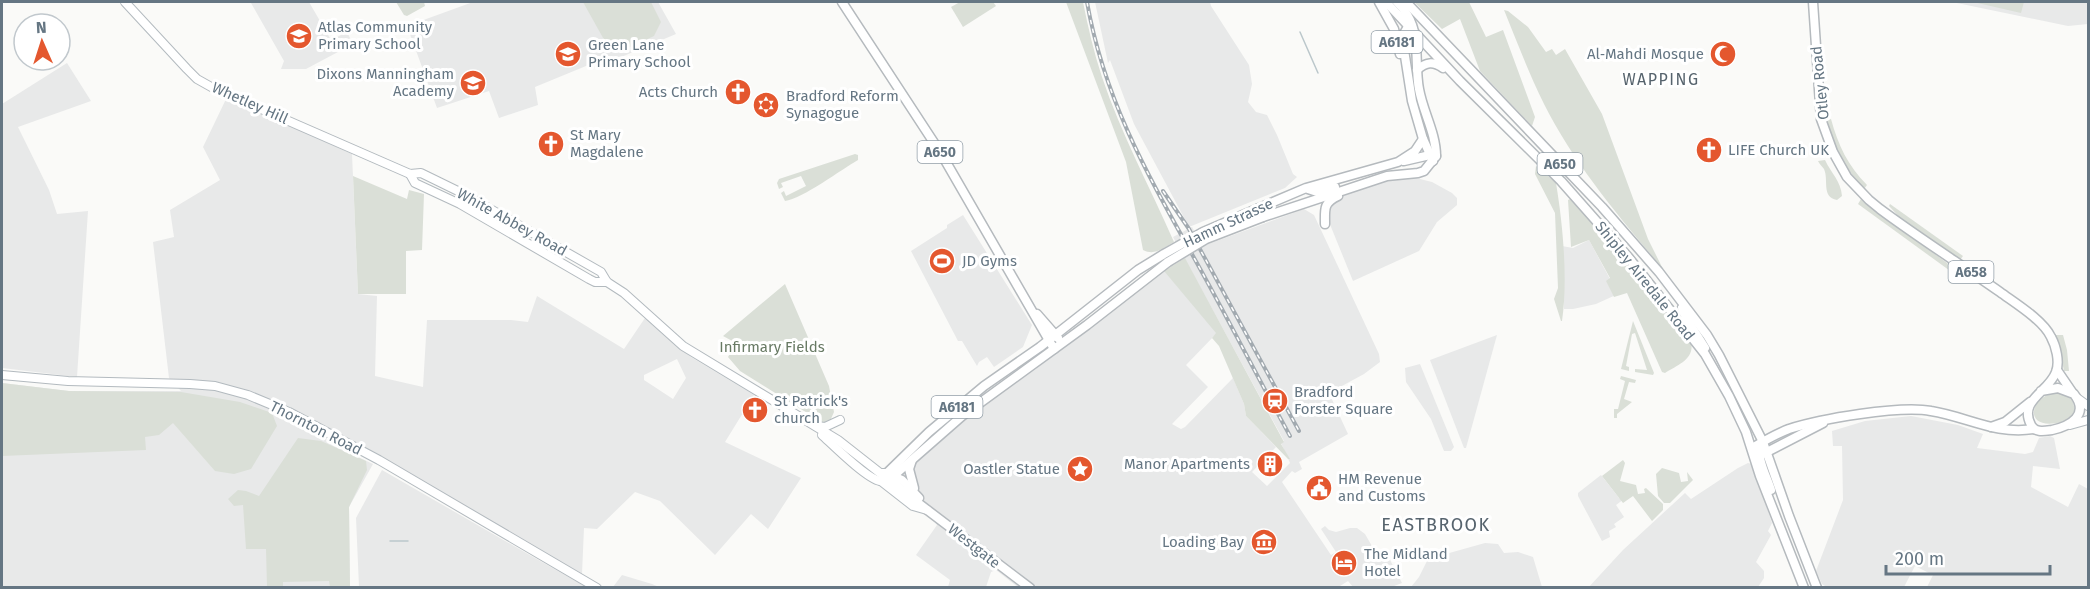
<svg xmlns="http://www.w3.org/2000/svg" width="2090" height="589" viewBox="0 0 2090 589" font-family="'Fira Sans',sans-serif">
  <rect width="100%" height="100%" fill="#fafaf8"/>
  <g fill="#e8e9e9" fill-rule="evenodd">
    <path d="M 254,2 L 309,2 L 331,40 L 347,32 L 353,44 L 306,69 L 281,69 L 284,61 L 251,3 Z"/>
    <path d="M 473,2 L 658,2 L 676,34 L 607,63 L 603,59 L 535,87 L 538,105 L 499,118 L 489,91 L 437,108 L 407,26 Z"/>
    <path d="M 1095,2 L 1210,2 L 1211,6 L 1249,65 L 1252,84 L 1248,102 L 1256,112 L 1267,115 L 1277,135 L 1293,174 L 1297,177 L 1285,188 L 1189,227 L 1134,124 L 1110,60 L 1108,63 Z"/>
    <path d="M 1952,2 L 2088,2 L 2088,24 L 2068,26 Z"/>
    <path d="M 67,63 L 91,101 L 18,127 L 49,190 L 57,214 L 88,211 L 77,377 L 2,368 L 2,104 Z"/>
    <path d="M 227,97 L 352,154 L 358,294 L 377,296 L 375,376 L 423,387 L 427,320 L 511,320 L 528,322 L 537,296 L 624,349 L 645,318 L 691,357 L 754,395 L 725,442 L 801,478 L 768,529 L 751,514 L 715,555 L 660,501 L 635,492 L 597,529 L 584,528 L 582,574 L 375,455 L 326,442 L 373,464 L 349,507 L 350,587 L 2,588 L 2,383 L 69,391 L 181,391 L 169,378 L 153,242 L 174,237 L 170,210 L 220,180 L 203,147 ZM 677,359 L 686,378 L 673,399 L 644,380 L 644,375 Z"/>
    <path d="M 1412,177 L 1432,182 L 1452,193 L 1457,198 L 1457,205 L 1437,222 L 1419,251 L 1353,281 L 1329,222 L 1327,209 L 1333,200 L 1390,178 Z"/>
    <path d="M 1304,209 L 1314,215 L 1379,354 L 1380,362 L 1364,374 L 1329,393 L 1348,434 L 1299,462 L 1302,469 L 1295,473 L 1292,471 L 1282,482 L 1331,555 L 1336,552 L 1321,529 L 1325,526 L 1329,530 L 1336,532 L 1350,528 L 1357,528 L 1365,534 L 1380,560 L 1388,556 L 1402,583 L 1389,588 L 1353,587 L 1348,581 L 1340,586 L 1341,588 L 1019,588 L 996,570 L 991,572 L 986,587 L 948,587 L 950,580 L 916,555 L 937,525 L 900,476 L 927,451 L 976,411 L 1036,369 L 1162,268 L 1217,333 L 1186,365 L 1208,387 L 1172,424 L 1181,429 L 1185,427 L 1233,378 L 1244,404 L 1246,416 L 1276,447 L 1252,472 L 1267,486 L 1290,463 L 1281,443 L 1284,441 L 1173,237 L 1192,227 L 1203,246 Z"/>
    <path d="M 963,215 L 1032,325 L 1023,347 L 994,367 L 987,357 L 979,362 L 977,366 L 962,341 L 958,341 L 911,251 L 947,228 L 947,225 Z"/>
    <path d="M 1589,240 L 1618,294 L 1596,304 L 1573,309 L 1564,309 L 1562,246 L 1573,248 Z"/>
    <path d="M 1497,335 L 1466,448 L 1464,448 L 1430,360 Z"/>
    <path d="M 1420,364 L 1454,447 L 1451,451 L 1444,451 L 1431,419 L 1406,382 L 1405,368 Z"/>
    <path d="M 1911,416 L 1958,425 L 1983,434 L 1977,448 L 2025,454 L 2033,452 L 2039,438 L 2050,436 L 2054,438 L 2060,469 L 2033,466 L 2031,487 L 2068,507 L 2079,484 L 2088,489 L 2088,587 L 1927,587 L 1933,575 L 1915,566 L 1904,587 L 1828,588 L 1822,584 L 1816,571 L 1843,500 L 1842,446 L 1833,446 L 1832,431 L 1865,421 Z"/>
    <path d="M 1748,463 L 1752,464 L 1772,523 L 1768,531 L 1771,535 L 1756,562 L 1764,571 L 1764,578 L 1758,587 L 1588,588 L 1623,550 L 1685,493 L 1691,499 L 1738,468 Z"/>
    <path d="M 382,470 L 528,554 L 586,587 L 359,587 L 356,518 Z"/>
    <path d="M 1601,475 L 1619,498 L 1624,499 L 1616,505 L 1624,517 L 1614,524 L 1616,527 L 1609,531 L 1610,537 L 1602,541 L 1578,496 L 1578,493 Z"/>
    <path d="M 1485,543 L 1498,544 L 1504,553 L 1518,552 L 1533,557 L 1542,587 L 1411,587 L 1419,577 L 1427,561 L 1435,557 Z"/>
    <path d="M 622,575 L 652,584 L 659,587 L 613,587 Z"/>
  </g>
  <g fill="#dadfd7">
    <path d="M 396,2 L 424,2 L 425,6 L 407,16 L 404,15 Z"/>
    <path d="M 583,2 L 651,2 L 661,22 L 654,36 L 624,50 L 614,51 L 607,45 Z"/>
    <path d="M 960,2 L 993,2 L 996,6 L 963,27 L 951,7 Z"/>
    <path d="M 1066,2 L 1083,2 C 1088,27 1094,53 1102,77 C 1121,134 1150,187 1174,242 C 1163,248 1155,256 1143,250 L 1126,162 Z"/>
    <path d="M 1414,2 L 1469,2 L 1486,37 L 1503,30 L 1535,117 L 1532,126 L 1480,71 L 1460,19 L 1442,29 Z"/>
    <path d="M 1973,2 L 2024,2 L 2021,13 Z"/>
    <path d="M 1504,10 L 1508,11 L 1528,27 L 1546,52 L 1552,49 L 1556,55 L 1565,49 L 1602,114 L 1648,239 L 1663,269 C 1619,217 1575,165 1544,104 C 1529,74 1517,42 1504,10 Z"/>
    <path d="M 1831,119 C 1838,145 1848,166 1867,185 L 1864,189 C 1845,168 1833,147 1826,120 Z"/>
    <path d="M 855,154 L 858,155 L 858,160 C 842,169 802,199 785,201 L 781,193 L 784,191 L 786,196 L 806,186 L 801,176 L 781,183 L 783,187 L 779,189 L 777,183 L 779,179 Z"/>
    <path d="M 1825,160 C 1831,173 1841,181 1842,196 L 1837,200 C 1821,197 1829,180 1824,169 C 1822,166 1819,164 1818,161 Z"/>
    <path d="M 1536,166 L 1556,183 C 1563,225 1568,280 1562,321 L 1561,321 L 1554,299 L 1558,288 L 1555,213 L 1535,174 Z"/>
    <path d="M 353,176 L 407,199 L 409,190 L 424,194 L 422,250 L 406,251 L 406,294 L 358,294 Z"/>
    <path d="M 1570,199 L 1607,235 L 1691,342 C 1695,359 1678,365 1665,373 L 1662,372 L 1627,293 L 1614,297 L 1606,281 L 1610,278 L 1589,240 L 1571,247 L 1568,200 Z"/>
    <path d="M 1861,199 L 1955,269 L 1953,273 L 1858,204 Z"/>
    <path d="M 1890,204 L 1963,256 L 1960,260 L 1903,221 L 1889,206 Z"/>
    <path d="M 1185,258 L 1284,442 L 1281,444 L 1290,459 L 1288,459 L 1246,416 L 1244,404 L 1219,346 L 1212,338 L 1216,333 L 1164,271 Z"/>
    <path d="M 785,284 L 829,386 L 834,412 L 830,421 L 824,423 L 820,421 L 740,371 L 728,357 L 736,343 L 723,336 Z"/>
    <path d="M 1633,321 L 1654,373 L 1653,375 L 1635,372 L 1635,369 L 1647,370 L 1635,333 L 1632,334 L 1626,366 L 1629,367 L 1629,371 L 1621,369 Z"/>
    <path d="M 2054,335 L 2063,335 L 2067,350 L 2069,371 L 2064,371 L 2058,342 Z"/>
    <path d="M 1621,376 L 1636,380 L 1635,383 L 1629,382 L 1624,399 L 1632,402 L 1617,414 L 1617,418 L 1614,418 L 1614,409 L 1618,409 L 1625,381 L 1620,379 Z"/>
    <path d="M 2,383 L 69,391 L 181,392 L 240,402 L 272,413 L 277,426 L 251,469 L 234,474 L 215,471 L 173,423 L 159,435 L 145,437 L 146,450 L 2,456 Z"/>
    <path d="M 2055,392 L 2061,392 L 2072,399 L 2075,410 C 2071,419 2066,421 2057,423 C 2025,429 2028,399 2055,392 Z"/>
    <path d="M 298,438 L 321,441 L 366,461 L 367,470 L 349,507 L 350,587 L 330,587 L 329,581 L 283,582 L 283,587 L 267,587 L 266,549 L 246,549 L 243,505 L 234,506 L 228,499 L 238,490 L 246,491 L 259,496 Z"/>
    <path d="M 1623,460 L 1625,463 L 1620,481 L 1636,485 L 1638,494 L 1645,493 L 1644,489 L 1646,488 L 1663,504 L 1663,510 L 1652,521 L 1633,496 L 1623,503 L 1602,476 Z"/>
    <path d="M 1662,468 L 1679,473 L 1681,482 L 1688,481 L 1687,472 L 1693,480 L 1670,503 L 1664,503 L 1658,496 L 1656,474 Z"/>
  </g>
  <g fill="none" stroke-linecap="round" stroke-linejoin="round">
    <g stroke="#bbc7cb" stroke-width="1.5">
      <path d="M 1300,32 L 1318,73"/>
      <path d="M 390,541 L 408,541"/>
    </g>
    <defs>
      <g id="secondary">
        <path d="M 125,2 L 187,69 L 197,79 L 213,88 L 410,174 L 421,173 L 464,194 L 601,272 L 607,282 L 624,293 L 683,346 L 838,440 L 880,473 L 887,473"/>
        <path d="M 410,174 L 415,183 L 460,204 L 589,279 L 595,282 L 607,282"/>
        <path d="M 2,375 L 68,381 L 190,384 L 215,386 L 248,395 L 289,412 L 379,460 L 597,588"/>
        <path d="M 2077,398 L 2088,406"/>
        <path d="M 2070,425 L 2088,420"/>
        <path d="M 816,426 L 825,427 L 840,420"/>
        <path d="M 822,435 C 833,445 867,479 880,481 C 882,481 888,480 890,479"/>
        <path d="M 881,481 L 913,506 L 927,510"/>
      </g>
      <g id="primary">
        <path d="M 842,2 L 942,155 L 1054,349"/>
        <path d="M 1379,2 L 1394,29 L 1400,54"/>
        <path d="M 1386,2 L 1460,81 L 1561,181 L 1629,258 L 1705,354 L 1729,396 L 1746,432 L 1760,476 L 1804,588"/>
        <path d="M 1406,2 L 1602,207 L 1659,272 L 1707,335 L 1719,355 L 1763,442 L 1789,516 L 1817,588"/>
        <path d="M 1813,2 L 1821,119 L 1833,152 L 1847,177 L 1869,200 L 1880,209 C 1919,238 1960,264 2000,292 C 2015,303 2043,320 2051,337 C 2056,346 2060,362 2056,372 C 2049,392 2018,400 2031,425 C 2035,433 2044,431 2052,430 C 2070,426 2090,415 2074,394 L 2058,388 L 2041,391"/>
        <path d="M 1409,25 L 1402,37 L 1412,101 L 1423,139 L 1433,161"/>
        <path d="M 1417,70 C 1426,62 1433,61 1443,68"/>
        <path d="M 1404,161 L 1430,155 L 1436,156"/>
        <path d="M 1308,189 L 1317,192 L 1335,187"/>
        <path d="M 1259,208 L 1306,188 L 1398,162 L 1415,151 L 1423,139"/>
        <path d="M 1263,217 L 1387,176 L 1418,173 L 1424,171 L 1436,156 C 1436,133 1423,112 1419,89 C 1415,68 1419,44 1412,25 C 1409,16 1403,8 1397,2"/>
        <path d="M 1325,224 C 1325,209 1323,203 1338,196"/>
        <path d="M 1682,308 L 1686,318 L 1705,348"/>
        <path d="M 1037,314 L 1058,338"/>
        <path d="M 2057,370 L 2072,392"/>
        <path d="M 1991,427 L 2005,422 L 2030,402"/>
        <path d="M 1762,442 C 1754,454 1767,477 1771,490"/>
        <path d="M 1752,448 C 1764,441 1776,434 1789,429 C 1820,419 1900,405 1931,411 C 1968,417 1995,435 2034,429"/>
        <path d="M 1763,454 L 1823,423"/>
        <path d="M 912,460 L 909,469 L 914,488"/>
        <path d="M 887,473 L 929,432 L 984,386 L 1040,347 L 1138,270 L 1164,254"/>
        <path d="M 890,475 L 902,480 L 919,498"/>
        <path d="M 888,476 L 901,490 L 1030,588"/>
        <path d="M 890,479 L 962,416 L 1087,325 L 1168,262"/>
      </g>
    </defs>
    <use href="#secondary" stroke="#b3babf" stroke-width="10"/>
    <use href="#primary" stroke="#b5babe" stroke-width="11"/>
    <use href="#secondary" stroke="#fff" stroke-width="8"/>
    <use href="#primary" stroke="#fff" stroke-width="8"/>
    <defs>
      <g id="rail">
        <path d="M 1087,2 C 1104,98 1146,172 1193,256 C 1226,315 1257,376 1290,436"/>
        <path d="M 1163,191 L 1189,229 L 1299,431"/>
      </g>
    </defs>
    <use href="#rail" stroke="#a2aab0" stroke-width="4"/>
    <use href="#rail" stroke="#fff" stroke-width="1.5" stroke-dasharray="4.5" stroke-linecap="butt"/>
    <defs>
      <g id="primary-bridge">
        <path d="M 1164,254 L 1203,232 L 1259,208"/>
        <path d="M 1168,262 L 1206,239 L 1263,217"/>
      </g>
    </defs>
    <use href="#primary-bridge" stroke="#b5babe" stroke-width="11" stroke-linecap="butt"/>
    <use href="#primary-bridge" stroke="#fff" stroke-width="8"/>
  </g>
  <defs>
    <symbol id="school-disc" viewBox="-11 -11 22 22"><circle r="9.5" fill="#e4572e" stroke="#fff"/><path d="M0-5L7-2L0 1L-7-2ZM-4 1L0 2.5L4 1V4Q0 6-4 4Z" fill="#fff"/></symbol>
    <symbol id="mosque-disc" viewBox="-11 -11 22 22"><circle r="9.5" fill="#e4572e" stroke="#fff"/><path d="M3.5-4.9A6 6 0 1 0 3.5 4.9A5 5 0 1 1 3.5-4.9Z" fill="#fff"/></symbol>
    <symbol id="church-disc" viewBox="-11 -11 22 22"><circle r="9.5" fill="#e4572e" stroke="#fff"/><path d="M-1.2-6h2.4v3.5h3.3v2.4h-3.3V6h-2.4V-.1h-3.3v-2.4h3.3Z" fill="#fff"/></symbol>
    <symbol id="synagogue-disc" viewBox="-11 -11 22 22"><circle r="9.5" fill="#e4572e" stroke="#fff"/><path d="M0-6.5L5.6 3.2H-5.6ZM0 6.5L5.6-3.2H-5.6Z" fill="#fff"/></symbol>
    <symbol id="stadium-disc" viewBox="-11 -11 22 22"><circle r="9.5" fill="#e4572e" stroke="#fff"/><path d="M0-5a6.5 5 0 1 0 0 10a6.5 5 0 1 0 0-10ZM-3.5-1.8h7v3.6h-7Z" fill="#fff"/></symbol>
    <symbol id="station-disc" viewBox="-11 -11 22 22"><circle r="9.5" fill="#e4572e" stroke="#fff"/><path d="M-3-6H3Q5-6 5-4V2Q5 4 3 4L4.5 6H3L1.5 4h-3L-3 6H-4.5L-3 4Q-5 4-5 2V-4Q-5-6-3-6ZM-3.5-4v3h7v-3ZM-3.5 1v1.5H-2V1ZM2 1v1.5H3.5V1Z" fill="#fff"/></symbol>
    <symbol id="building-disc" viewBox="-11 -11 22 22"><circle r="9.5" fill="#e4572e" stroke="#fff"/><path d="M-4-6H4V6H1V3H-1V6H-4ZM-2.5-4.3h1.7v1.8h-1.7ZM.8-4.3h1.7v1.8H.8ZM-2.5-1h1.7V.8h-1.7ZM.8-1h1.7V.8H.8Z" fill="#fff"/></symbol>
    <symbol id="sight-disc" viewBox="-11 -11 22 22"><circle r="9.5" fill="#e4572e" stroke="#fff"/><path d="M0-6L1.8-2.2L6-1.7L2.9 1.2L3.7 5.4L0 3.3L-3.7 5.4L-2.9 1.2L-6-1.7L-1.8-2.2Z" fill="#fff"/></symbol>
    <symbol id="civic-disc" viewBox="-11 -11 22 22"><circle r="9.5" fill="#e4572e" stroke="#fff"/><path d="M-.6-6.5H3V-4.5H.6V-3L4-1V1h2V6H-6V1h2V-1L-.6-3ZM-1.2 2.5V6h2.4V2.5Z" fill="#fff"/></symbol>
    <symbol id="museum-disc" viewBox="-11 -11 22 22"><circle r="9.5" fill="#e4572e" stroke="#fff"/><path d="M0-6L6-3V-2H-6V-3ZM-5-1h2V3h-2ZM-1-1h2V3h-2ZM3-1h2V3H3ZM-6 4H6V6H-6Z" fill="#fff"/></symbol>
    <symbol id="hotel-disc" viewBox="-11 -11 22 22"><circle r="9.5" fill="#e4572e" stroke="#fff"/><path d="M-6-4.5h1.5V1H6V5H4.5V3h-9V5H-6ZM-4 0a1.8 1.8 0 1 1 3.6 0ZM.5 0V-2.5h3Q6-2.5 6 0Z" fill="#fff"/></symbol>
  </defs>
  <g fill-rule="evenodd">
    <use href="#school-disc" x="284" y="21" width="30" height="30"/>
    <use href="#school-disc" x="553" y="39" width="30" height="30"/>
    <use href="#mosque-disc" x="1708" y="39" width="30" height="30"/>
    <use href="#school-disc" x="458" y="68" width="30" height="30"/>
    <use href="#church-disc" x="723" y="77" width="30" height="30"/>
    <use href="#synagogue-disc" x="751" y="90" width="30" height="30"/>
    <use href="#church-disc" x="536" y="129" width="30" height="30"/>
    <use href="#church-disc" x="1694" y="135" width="30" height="30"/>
    <use href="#stadium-disc" x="927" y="246" width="30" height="30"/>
    <use href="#station-disc" x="1260" y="386" width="30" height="30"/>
    <use href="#church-disc" x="740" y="395" width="30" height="30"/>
    <use href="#building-disc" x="1255" y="449" width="30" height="30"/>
    <use href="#sight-disc" x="1065" y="454" width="30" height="30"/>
    <use href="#civic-disc" x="1304" y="473" width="30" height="30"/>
    <use href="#museum-disc" x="1249" y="527" width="30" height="30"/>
    <use href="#hotel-disc" x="1329" y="548" width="30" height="30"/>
  </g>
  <g text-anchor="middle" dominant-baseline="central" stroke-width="6" stroke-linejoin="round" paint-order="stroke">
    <g fill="#fff" stroke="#939fa8" stroke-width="1.5">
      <rect x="1371.5" y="31" width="51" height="22" rx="4.5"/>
      <rect x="917.5" y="141" width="45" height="22" rx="4.5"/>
      <rect x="1537.5" y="153" width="45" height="22" rx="4.5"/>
      <rect x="1948.5" y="261" width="45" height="22" rx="4.5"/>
      <rect x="931.5" y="396" width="51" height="22" rx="4.5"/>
    </g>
    <g font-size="14" font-weight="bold" fill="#657683">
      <text x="1397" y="42">A6181</text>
      <text x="940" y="152">A650</text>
      <text x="1560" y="164">A650</text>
      <text x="1971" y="272">A658</text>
      <text x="957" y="407">A6181</text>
    </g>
    <g font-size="15" fill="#657683" stroke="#fff" text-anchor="start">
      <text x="318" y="27">Atlas Community<tspan x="318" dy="17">Primary School</tspan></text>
      <text x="588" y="45">Green Lane<tspan x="588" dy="17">Primary School</tspan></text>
      <text x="1704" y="54" text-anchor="end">Al‐Mahdi Mosque</text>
      <text x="454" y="74" text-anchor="end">Dixons Manningham<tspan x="454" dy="17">Academy</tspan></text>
      <text x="718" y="92" text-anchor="end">Acts Church</text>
      <text x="786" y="96">Bradford Reform<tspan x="786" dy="17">Synagogue</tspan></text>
      <text x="570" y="135">St Mary<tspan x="570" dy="17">Magdalene</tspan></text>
      <text x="1728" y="150">LIFE Church UK</text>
      <text x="962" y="261">JD Gyms</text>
      <text x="1294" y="392">Bradford<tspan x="1294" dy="17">Forster Square</tspan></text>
      <text x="774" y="401">St Patrick's<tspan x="774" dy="17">church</tspan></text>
      <text x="1250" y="464" text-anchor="end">Manor Apartments</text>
      <text x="1060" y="469" text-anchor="end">Oastler Statue</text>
      <text x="1338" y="479">HM Revenue<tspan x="1338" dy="17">and Customs</tspan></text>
      <text x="1244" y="542" text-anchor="end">Loading Bay</text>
      <text x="1364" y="554">The Midland<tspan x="1364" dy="17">Hotel</tspan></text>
    </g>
    <g font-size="15" fill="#657683" stroke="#fff">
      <text transform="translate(1820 83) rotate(-96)">Otley Road</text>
      <text transform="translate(250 103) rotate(24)">Whetley Hill</text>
      <text transform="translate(512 222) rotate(29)">White Abbey Road</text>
      <text transform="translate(1228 223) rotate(-25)">Hamm Strasse</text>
      <text transform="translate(1645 281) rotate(51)">Shipley Airedale Road</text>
      <text transform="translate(316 428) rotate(27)">Thornton Road</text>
      <text transform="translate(974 546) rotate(38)">Westgate</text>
    </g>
    <g font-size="15" fill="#687a64" stroke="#fff">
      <text x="772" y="347">Infirmary Fields</text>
    </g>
    <g font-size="16" letter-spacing="1.5" fill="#57646e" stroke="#fff">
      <text x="1661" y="79">WAPPING</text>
    </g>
    <g font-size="18" letter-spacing="1.5" fill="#57646e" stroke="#fff">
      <text x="1436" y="525">EASTBROOK</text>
    </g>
  </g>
  <rect width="2090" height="589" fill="none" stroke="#657683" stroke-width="6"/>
  <g transform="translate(42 42) rotate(357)"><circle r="28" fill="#ffffff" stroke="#c1c8cd" stroke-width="1.5"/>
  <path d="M0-4.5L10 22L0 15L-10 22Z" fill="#e4572e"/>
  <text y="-9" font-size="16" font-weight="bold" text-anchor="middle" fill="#657683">N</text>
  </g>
  <path d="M1886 565v9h164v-9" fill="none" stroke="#657683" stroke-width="3"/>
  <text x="1895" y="565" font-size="18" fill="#657683" stroke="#ffffff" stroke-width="4.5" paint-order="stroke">200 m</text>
</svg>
